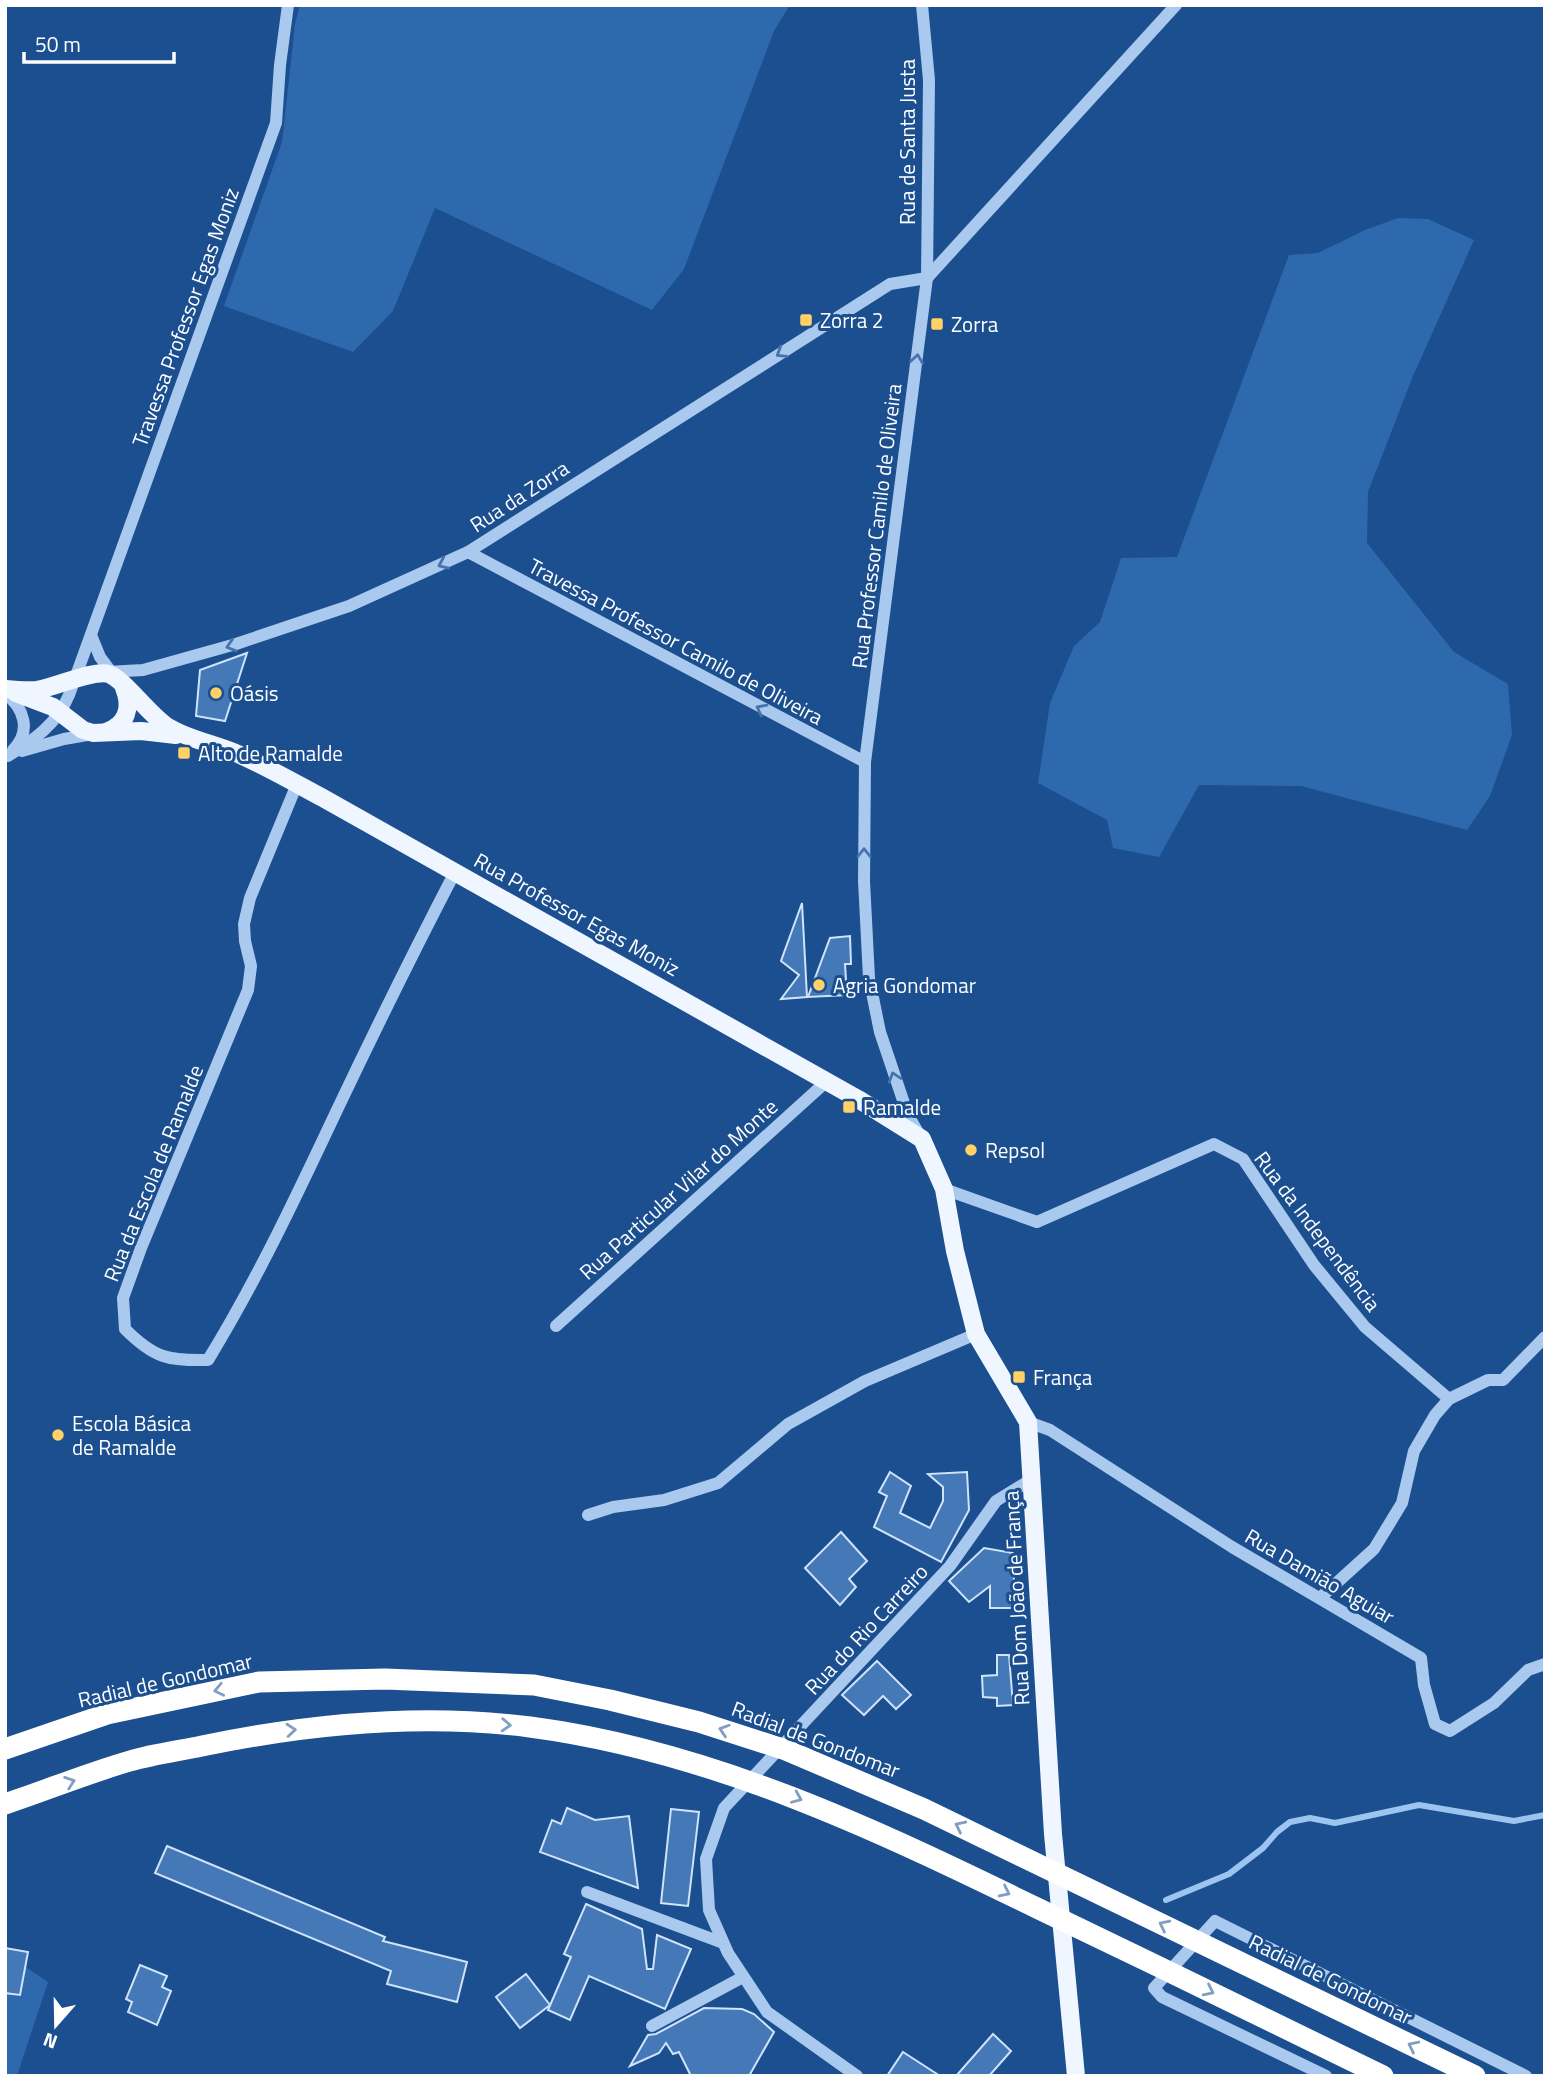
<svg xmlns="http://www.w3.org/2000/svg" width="1550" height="2081" viewBox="0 0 1550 2081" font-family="'Titillium Web',sans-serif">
  <rect width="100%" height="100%" fill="#1b4f8f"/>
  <g fill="#2e69ad">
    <path d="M 300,5 L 790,5 L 774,31 L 684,269 L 652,310 L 435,208 L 393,311 L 353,352 L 224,306 L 282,142 L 295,24 Z"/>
    <path d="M 1398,218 L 1428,219 L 1474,240 L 1413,376 L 1368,492 L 1367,543 L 1454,652 L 1508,684 L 1512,735 L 1490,796 L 1467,830 L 1301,786 L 1199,785 L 1159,857 L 1113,848 L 1107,820 L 1038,783 L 1050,703 L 1074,646 L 1100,622 L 1121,558 L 1177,557 L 1289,255 L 1318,253 L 1365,230 Z"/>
    <path d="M 5,1953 L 48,1982 L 17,2076 L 5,2076 Z"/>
  </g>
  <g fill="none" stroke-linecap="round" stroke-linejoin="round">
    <path stroke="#9cc4f0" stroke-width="6" d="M 1166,1900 L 1229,1874 L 1263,1848 L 1277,1832 L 1290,1822 L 1310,1818 L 1335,1823 L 1419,1805 L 1514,1821 L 1545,1815"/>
  </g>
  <g fill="#4478b7" stroke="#cfe3fa" stroke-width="2">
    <path d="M 247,653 L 225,721 L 196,716 L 200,670 Z"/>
    <path d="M 802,903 L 807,997 L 781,999 L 799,975 L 781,961 Z"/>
    <path d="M 850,936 L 851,964 L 845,964 L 847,995 L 808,997 L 830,938 Z"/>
    <path d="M 890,1472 L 911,1486 L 900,1513 L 930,1528 L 943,1501 L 943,1487 L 928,1474 L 967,1472 L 969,1510 L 941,1562 L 874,1527 L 887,1496 L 879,1492 Z"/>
    <path d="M 841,1532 L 867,1561 L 849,1579 L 856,1587 L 840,1605 L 805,1568 Z"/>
    <path d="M 984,1548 L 1013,1553 L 1015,1608 L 990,1608 L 990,1586 L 969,1602 L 949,1581 Z"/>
    <path d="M 997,1655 L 1009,1655 L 1013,1705 L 997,1706 L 997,1698 L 983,1697 L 982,1676 L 997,1675 Z"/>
    <path d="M 877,1661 L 911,1695 L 896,1709 L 883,1696 L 864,1715 L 842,1695 Z"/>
    <path d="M 567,1808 L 595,1820 L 629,1816 L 638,1888 L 540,1852 L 552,1820 L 561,1824 Z"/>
    <path d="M 671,1809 L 699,1812 L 688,1906 L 661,1903 Z"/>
    <path d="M 167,1846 L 385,1937 L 383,1941 L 467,1962 L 457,2002 L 387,1984 L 391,1971 L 155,1873 Z"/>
    <path d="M 586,1904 L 642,1929 L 647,1969 L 653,1969 L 657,1935 L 691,1949 L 665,2009 L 589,1976 L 570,2020 L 548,2010 L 571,1957 L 564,1954 Z"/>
    <path d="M 5,1948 L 28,1952 L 20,1995 L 5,1993 Z"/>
    <path d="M 140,1965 L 167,1976 L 162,1987 L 171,1991 L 157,2025 L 128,2012 L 132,2002 L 126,1999 Z"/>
    <path d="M 526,1974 L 550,2005 L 520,2028 L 496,1997 Z"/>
    <path d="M 704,2008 L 742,2009 L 754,2014 L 774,2032 L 749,2076 L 691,2076 L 679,2052 L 673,2054 L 666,2043 L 659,2053 L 630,2066 L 648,2035 L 656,2034 Z"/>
    <path d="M 993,2034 L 1011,2051 L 989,2076 L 956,2076 Z"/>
    <path d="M 903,2052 L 940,2076 L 887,2076 Z"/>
  </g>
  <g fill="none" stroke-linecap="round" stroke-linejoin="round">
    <g stroke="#a9c9ee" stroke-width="12">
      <path d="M 927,278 L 1176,5"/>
      <path d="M 468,552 L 865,762"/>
      <path d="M 91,635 L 100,657 L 115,677"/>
      <path d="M 107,672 L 143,670 L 236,644 L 349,606 L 468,552 L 890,284 L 927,278"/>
      <path d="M 5,693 C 24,708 32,731 13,750"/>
      <path d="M 22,751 L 64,739 L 93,734"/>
      <path d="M 8,756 C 34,740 57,724 69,695 L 276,123 L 280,65 L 288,5"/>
      <path d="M 297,784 L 250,898 L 244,924 L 245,941 L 251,966 L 248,990 L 141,1248 L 123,1298 L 125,1329 C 154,1358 168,1361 208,1360 C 257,1280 297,1195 337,1110 C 375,1030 414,951 455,872"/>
      <path d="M 920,1136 L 908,1115 L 880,1032 L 869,978 L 864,881 L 865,762 L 927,278 L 929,80 L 922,5"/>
      <path d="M 944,1189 L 1037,1222 L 1214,1144 L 1243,1159 L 1314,1265 L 1365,1327 L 1449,1399"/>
      <path d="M 556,1326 L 827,1081"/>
      <path d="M 1028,1422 L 1050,1430 L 1232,1547 L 1421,1658 L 1424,1685 L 1435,1724 L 1450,1731 L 1494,1703 L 1528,1670 L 1545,1664"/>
      <path d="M 588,1515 L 613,1507 L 664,1500 L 718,1483 L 788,1424 L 865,1381 L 976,1334"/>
      <path d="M 1321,1597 L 1374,1549 L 1402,1503 L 1414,1451 L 1435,1415 L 1449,1399 L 1488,1380 L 1503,1380 L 1545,1337"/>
      <path d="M 587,1892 L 723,1943"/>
      <path d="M 652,2026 L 743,1977"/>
      <path d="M 857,2076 L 767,2012 L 728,1953 L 709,1910 L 706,1859 L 724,1808 L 950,1566 L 996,1501 L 1032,1479"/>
      <path d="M 1326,2076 L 1162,1997 L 1154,1988 L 1215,1921 L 1526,2076"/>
    </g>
    <g stroke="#f0f6ff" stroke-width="18">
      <path d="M 5,689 C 16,690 27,691 37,690 C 56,687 94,669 109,674 C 125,680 149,715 168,727 C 190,740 215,744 238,754 C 267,767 295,783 323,798 L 858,1099 L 922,1139 L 944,1189 L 955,1251 L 976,1334 L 1028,1422 L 1053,1834 L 1076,2076"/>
      <path d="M 16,693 L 53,707 L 83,730 L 93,733 L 141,731 L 176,735"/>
      <path d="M 106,732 C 127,725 132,707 124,688"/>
    </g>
    <g stroke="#fff" stroke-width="21">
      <path d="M 5,1749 L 107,1714 L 259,1682 L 385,1679 L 534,1685 L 610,1700 L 699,1722 L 786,1750 L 924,1809 L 1475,2076"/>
      <path d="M 5,1804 C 47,1790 88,1773 130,1761 C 153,1754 178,1751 202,1746 C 308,1724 422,1713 530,1727 C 712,1751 877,1830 1039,1909 C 1154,1964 1268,2020 1383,2076"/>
    </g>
  </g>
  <defs><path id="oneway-chevron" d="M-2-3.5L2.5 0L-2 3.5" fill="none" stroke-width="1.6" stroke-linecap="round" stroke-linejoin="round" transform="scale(1.75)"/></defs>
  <g stroke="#4674ac">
    <use href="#oneway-chevron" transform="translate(781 353) rotate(148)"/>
    <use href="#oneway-chevron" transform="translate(917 359) rotate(-82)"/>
    <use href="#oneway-chevron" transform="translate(443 564) rotate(156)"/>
    <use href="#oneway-chevron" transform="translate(231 646) rotate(163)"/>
    <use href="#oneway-chevron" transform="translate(761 709) rotate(-152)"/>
    <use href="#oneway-chevron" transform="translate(864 853) rotate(-90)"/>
    <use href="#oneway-chevron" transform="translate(894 1077) rotate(-108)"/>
  </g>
  <g stroke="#829ec1">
    <use href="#oneway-chevron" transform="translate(219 1690) rotate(168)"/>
    <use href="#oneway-chevron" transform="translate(506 1725) rotate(3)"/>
    <use href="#oneway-chevron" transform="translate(291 1730) rotate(-5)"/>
    <use href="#oneway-chevron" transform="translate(724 1730) rotate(-162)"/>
    <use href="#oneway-chevron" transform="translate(70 1782) rotate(-19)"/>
    <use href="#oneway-chevron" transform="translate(797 1798) rotate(23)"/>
    <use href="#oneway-chevron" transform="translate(960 1826) rotate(-154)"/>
    <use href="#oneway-chevron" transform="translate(1005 1892) rotate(26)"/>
    <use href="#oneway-chevron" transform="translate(1164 1925) rotate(-154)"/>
    <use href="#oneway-chevron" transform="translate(1209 1991) rotate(26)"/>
    <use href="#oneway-chevron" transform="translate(1413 2046) rotate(-154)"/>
  </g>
  <g fill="#ffd166" stroke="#1b4f8f" stroke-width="2.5">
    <rect x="799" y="313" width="14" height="14" rx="3.5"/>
    <rect x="930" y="317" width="14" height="14" rx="3.5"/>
    <circle cx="216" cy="693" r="7"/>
    <rect x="177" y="746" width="14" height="14" rx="3.5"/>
    <circle cx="819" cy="985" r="7"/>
    <rect x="842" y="1100" width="14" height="14" rx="3.5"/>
    <circle cx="971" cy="1150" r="7"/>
    <rect x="1012" y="1370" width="14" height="14" rx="3.5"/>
    <circle cx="58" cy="1435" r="7"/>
  </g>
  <g text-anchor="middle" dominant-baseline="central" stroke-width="6" stroke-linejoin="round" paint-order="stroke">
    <g font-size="21" fill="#fff" stroke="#1b4f8f">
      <text transform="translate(907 142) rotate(-90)">Rua de Santa Justa</text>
      <text transform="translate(185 317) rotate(-70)">Travessa Professor Egas Moniz</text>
      <text transform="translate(519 496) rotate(-33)">Rua da Zorra</text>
      <text transform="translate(876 526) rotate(-83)">Rua Professor Camilo de Oliveira</text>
      <text transform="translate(676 641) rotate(28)">Travessa Professor Camilo de Oliveira</text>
      <text transform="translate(577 914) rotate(29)">Rua Professor Egas Moniz</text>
      <text transform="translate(153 1173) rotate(-68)">Rua da Escola de Ramalde</text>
      <text transform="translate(678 1189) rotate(-42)">Rua Particular Vilar do Monte</text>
      <text transform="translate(1318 1231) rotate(53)">Rua da Independência</text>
      <text transform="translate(1320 1576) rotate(30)">Rua Damião Aguiar</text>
      <text transform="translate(1016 1598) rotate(-93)">Rua Dom João de França</text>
      <text transform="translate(866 1629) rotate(-47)">Rua do Rio Carreiro</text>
      <text transform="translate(165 1680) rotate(-13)">Radial de Gondomar</text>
      <text transform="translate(816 1739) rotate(21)">Radial de Gondomar</text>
      <text transform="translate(1331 1979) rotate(26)">Radial de Gondomar</text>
    </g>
    <g font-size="21" fill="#fff" stroke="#1b4f8f" text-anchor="start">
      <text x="820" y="320">Zorra 2</text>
      <text x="951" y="324">Zorra</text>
      <text x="230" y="693">Oásis</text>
      <text x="198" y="753">Alto de Ramalde</text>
      <text x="833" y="985">Agria Gondomar</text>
      <text x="863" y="1107">Ramalde</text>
      <text x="985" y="1150">Repsol</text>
      <text x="1033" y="1377">França</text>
      <text x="72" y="1423">Escola Básica<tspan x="72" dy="24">de Ramalde</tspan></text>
    </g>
  </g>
  <rect width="1550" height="2081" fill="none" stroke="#ffffff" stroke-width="14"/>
  <g transform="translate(56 2025) rotate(200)" stroke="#1b4f8f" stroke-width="5" paint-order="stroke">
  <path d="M0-5L12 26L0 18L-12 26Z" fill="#ffffff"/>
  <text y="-10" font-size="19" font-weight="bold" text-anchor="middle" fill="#ffffff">N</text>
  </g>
  <path d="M24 52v10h150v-10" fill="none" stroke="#ffffff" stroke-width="3.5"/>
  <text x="35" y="52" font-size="21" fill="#ffffff" stroke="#1b4f8f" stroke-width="5" paint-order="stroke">50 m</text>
</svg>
